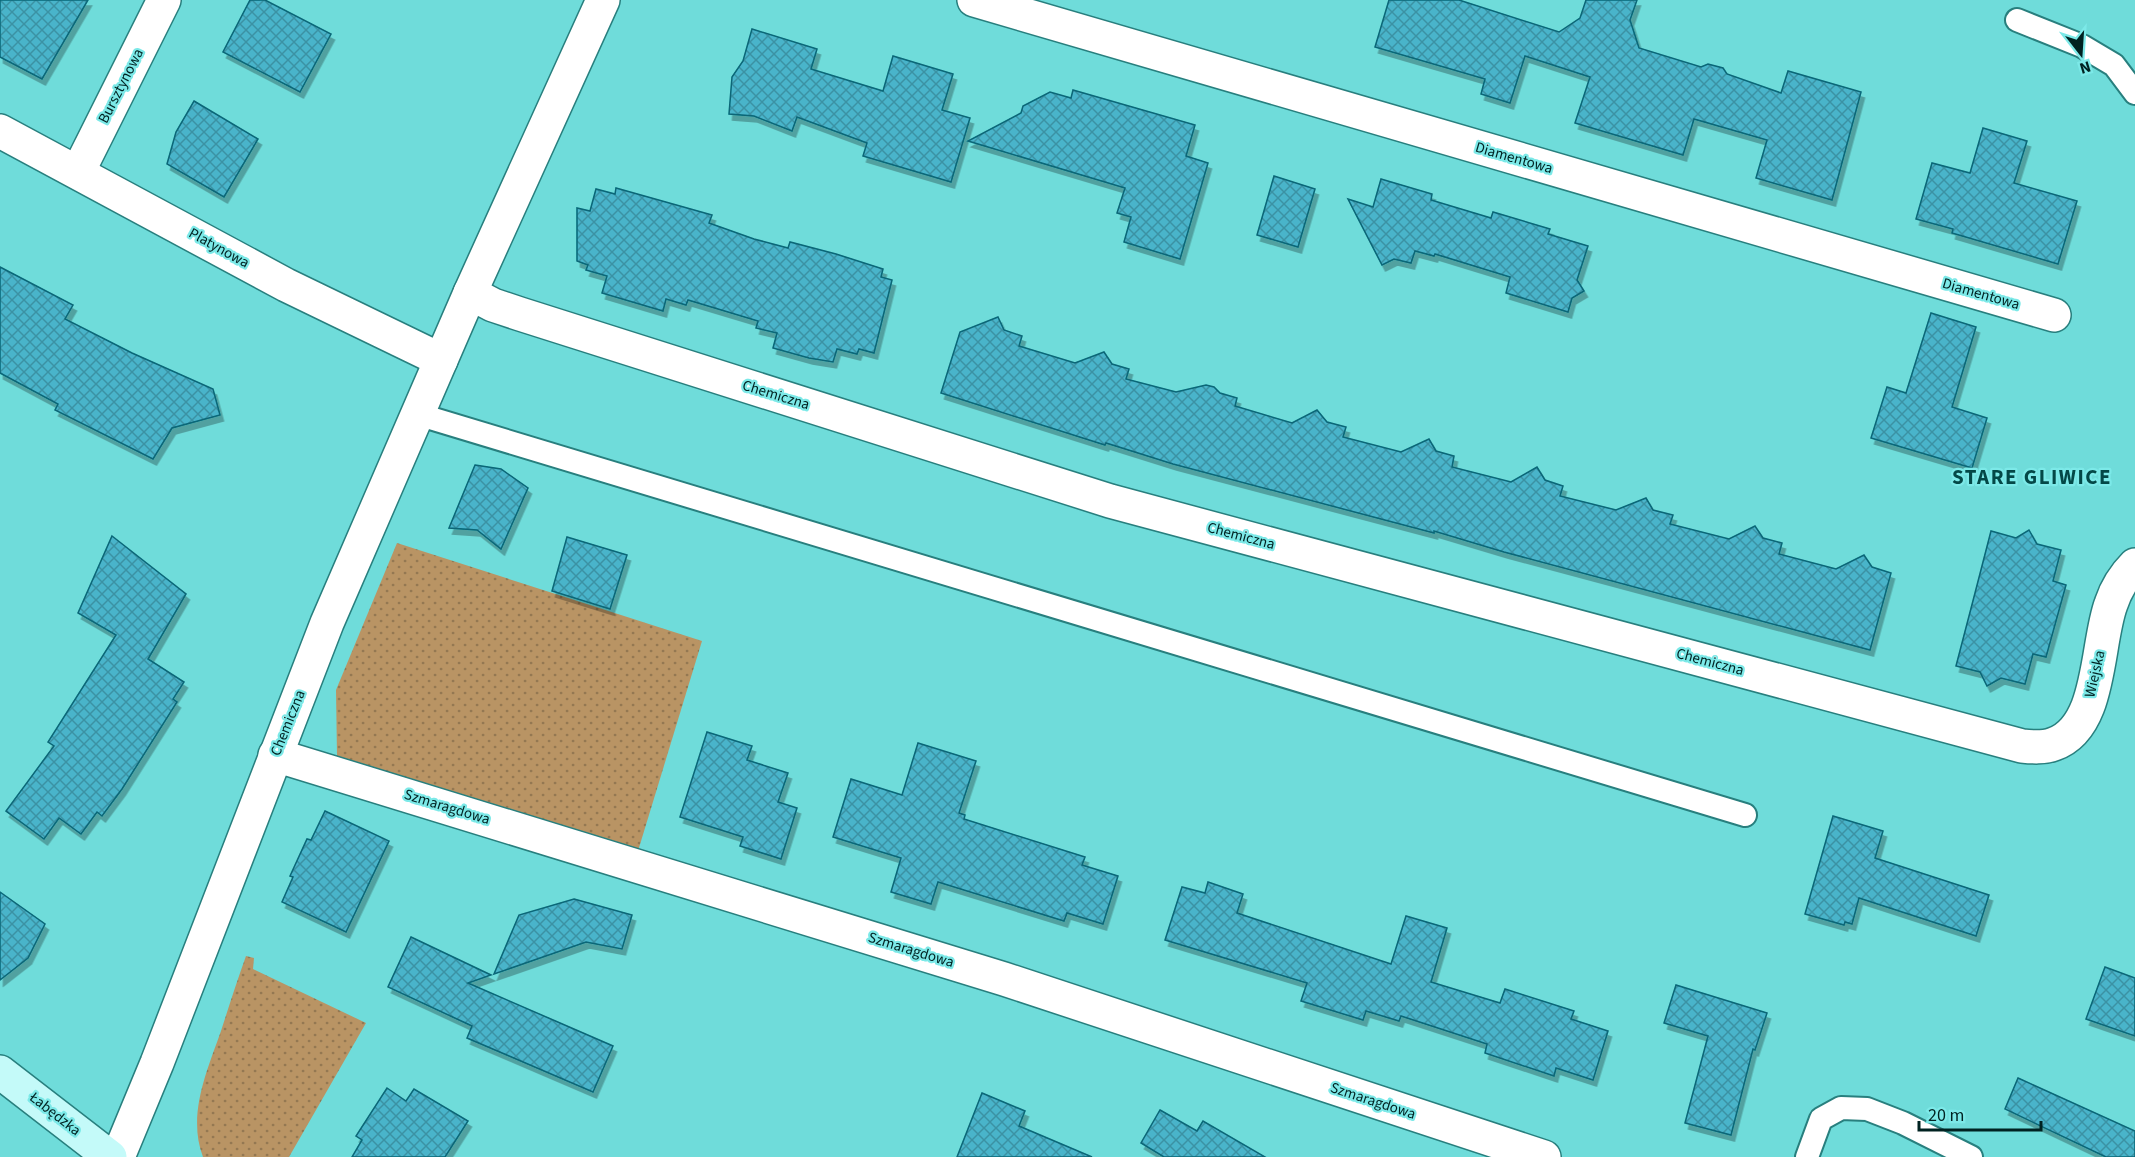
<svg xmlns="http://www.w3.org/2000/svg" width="2135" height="1157" viewBox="0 0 2135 1157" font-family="'Source Sans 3',sans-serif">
  <defs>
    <pattern id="grass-dots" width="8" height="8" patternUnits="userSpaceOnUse" patternTransform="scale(1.5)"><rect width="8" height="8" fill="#b99464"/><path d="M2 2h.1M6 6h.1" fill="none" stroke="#947852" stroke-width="1.8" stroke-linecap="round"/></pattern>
    <pattern id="building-cross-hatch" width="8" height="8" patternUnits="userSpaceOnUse" patternTransform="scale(1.5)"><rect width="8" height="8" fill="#4ab4ca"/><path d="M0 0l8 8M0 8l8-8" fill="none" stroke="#3b92a4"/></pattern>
    <filter id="shadow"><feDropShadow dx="3.5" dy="6" stdDeviation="0" flood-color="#0004"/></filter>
  </defs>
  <rect width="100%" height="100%" fill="#6fdcda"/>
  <g fill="url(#grass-dots)">
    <path d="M 397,543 L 702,641 L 638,851 L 337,756 L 336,690 Z"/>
    <path d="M 246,956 L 254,958 L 253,969 L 366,1023 L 289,1157 L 203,1157 C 187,1115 207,1071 221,1031 C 229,1006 237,981 246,956 Z"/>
  </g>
  <g fill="url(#building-cross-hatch)" stroke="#086677" stroke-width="1.5" filter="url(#shadow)">
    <path d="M 0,0 L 88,0 L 42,79 L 0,57 Z"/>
    <path d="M 250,0 L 265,0 L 331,34 L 300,92 L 223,52 Z"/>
    <path d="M 1389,0 L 1459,0 L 1559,32 L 1580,18 L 1586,0 L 1637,0 L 1630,20 L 1639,48 L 1701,67 L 1708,64 L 1723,68 L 1727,74 L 1781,93 L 1788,71 L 1861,92 L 1832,200 L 1756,178 L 1767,140 L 1694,119 L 1683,155 L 1575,123 L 1590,77 L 1525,56 L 1510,103 L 1481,94 L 1485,79 L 1375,47 Z"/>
    <path d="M 752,29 L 817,49 L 811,69 L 883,91 L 893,56 L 953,74 L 942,110 L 970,118 L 951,182 L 863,156 L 867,143 L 797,117 L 792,131 L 754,116 L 729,114 L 732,77 L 743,61 Z"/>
    <path d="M 1073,90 L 1195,125 L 1186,156 L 1208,163 L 1180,259 L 1124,242 L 1131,217 L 1117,213 L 1125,188 L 968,141 L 1021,113 L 1023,106 L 1050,92 L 1071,98 Z"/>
    <path d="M 194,101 L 258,139 L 224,197 L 167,164 L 176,132 Z"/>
    <path d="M 1983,128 L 2027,141 L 2014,183 L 2077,201 L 2058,264 L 1952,233 L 1953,229 L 1916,219 L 1932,163 L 1970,173 Z"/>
    <path d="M 1274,176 L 1315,189 L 1298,247 L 1257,235 Z"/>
    <path d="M 1381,179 L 1432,194 L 1431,200 L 1491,218 L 1493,212 L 1550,229 L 1548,234 L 1588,246 L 1577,280 L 1584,291 L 1572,298 L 1568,312 L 1506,293 L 1510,277 L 1435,254 L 1434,256 L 1415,251 L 1411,263 L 1394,259 L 1382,265 L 1348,199 L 1373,207 Z"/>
    <path d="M 616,188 L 712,215 L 709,223 L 754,239 L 788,248 L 790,242 L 836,254 L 883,269 L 881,277 L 892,280 L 874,353 L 859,349 L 857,354 L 837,349 L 833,362 L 809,358 L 773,348 L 777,333 L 756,328 L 758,321 L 688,300 L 686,305 L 666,299 L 663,311 L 602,293 L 607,276 L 586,270 L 588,265 L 577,261 L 577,208 L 590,211 L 596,189 L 615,194 Z"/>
    <path d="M 0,267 L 73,305 L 65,319 L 132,353 L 213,389 L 220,415 L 172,428 L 153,459 L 55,410 L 58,404 L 0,373 Z"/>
    <path d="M 1931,313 L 1976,327 L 1952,407 L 1987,418 L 1972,468 L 1871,438 L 1887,387 L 1906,393 Z"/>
    <path d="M 998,317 L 1004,330 L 1022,336 L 1019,346 L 1075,363 L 1104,352 L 1112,364 L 1129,369 L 1126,379 L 1176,392 L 1206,385 L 1214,387 L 1220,393 L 1237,398 L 1235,406 L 1292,423 L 1317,410 L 1327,422 L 1346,427 L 1343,437 L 1401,452 L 1429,439 L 1436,451 L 1454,456 L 1452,467 L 1511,482 L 1537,467 L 1545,480 L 1563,486 L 1560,496 L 1616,510 L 1646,498 L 1653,510 L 1673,515 L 1670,524 L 1729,539 L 1755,526 L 1763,538 L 1782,543 L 1779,554 L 1836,569 L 1864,555 L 1872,567 L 1891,573 L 1870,650 L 1504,552 L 1434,531 L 1434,533 L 1173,464 L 1106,443 L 1105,445 L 941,393 L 960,332 Z"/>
    <path d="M 475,465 L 501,469 L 528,488 L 501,549 L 477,530 L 449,528 Z"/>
    <path d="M 2029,530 L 2037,544 L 2061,550 L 2053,581 L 2066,585 L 2046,657 L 2033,654 L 2025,684 L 2001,678 L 1987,686 L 1980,672 L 1956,666 L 1975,593 L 1991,531 L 2016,538 Z"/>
    <path d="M 112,536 L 186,594 L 148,659 L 184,682 L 173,699 L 177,702 L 122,789 L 102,816 L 97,812 L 81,834 L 59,818 L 44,839 L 6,811 L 54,746 L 48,742 L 116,635 L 78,613 Z"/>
    <path d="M 567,537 L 627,555 L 610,609 L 552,591 Z"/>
    <path d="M 707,732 L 752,746 L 747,760 L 788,773 L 778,802 L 797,808 L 781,859 L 740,846 L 743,837 L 680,817 Z"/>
    <path d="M 918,743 L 976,761 L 959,813 L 965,815 L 964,819 L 1085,857 L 1082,865 L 1118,876 L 1103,924 L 1067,913 L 1064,921 L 938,882 L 931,904 L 891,892 L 901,858 L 833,837 L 851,779 L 902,795 Z"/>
    <path d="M 325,811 L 389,841 L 346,932 L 282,902 L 293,877 L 290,876 L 307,839 L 311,840 Z"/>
    <path d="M 1833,816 L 1883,831 L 1875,858 L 1989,895 L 1976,936 L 1859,898 L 1852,924 L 1845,922 L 1844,925 L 1805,914 Z"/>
    <path d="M 1208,882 L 1243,894 L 1237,913 L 1391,964 L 1406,916 L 1447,928 L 1431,982 L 1500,1003 L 1505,989 L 1574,1011 L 1571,1019 L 1608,1031 L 1593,1080 L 1556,1068 L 1554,1076 L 1485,1053 L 1487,1044 L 1401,1016 L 1399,1021 L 1366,1011 L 1363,1020 L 1301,1001 L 1307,983 L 1165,940 L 1182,887 L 1205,893 Z"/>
    <path d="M 0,892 L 45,924 L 28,958 L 0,980 Z"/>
    <path d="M 574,899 L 632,915 L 622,949 L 586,942 L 494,974 L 519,915 Z"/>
    <path d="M 411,937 L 491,975 L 468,983 L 613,1046 L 593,1092 L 467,1038 L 472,1026 L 388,987 Z"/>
    <path d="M 2105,967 L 2135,978 L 2135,1036 L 2086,1019 Z"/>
    <path d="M 1676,985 L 1767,1013 L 1755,1050 L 1753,1049 L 1731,1135 L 1685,1123 L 1708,1036 L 1664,1023 Z"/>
    <path d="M 2018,1078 L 2135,1131 L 2135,1157 L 2106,1157 L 2005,1109 Z"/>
    <path d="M 387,1088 L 406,1101 L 414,1089 L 468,1121 L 445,1157 L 352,1157 L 362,1140 L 356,1136 Z"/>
    <path d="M 982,1093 L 1025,1111 L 1019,1126 L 1092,1157 L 957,1157 Z"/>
    <path d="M 1160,1110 L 1197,1131 L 1203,1121 L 1265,1157 L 1164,1157 L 1141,1143 Z"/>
  </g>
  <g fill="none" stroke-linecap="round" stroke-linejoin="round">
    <defs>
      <g id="lane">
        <path d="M 2017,20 L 2082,46 L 2114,65 L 2135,93"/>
        <path d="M 417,414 L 1745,815"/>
        <path d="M 1807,1157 L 1821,1119 L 1841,1108 L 1867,1109 L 1903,1123 L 1971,1157"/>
      </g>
      <g id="street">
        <path d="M 974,0 L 2054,315"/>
        <path d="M 0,131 L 286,285 L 441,360"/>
        <path d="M 78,172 L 164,0"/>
        <path d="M 470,293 L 493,305 L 520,314 L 1110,501 L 2022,746 C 2032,747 2044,748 2054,744 C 2102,727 2096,644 2111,604 C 2116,589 2124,576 2135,565"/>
        <path d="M 275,755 L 1004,979 L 1544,1157"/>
        <path d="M 118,1157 L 157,1063 L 327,623 L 470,293 L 603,0"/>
      </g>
      <path id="secondary" d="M 0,1072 L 110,1157"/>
    </defs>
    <use href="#lane" stroke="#287f7e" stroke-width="26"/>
    <use href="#street" stroke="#287f7e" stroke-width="36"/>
    <use href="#secondary" stroke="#287f7e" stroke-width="36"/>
    <use href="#lane" stroke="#fff" stroke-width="22"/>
    <use href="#street" stroke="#fff" stroke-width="33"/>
    <use href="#secondary" stroke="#c4faf9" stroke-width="33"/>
  </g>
  <g text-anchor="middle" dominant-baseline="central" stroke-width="4.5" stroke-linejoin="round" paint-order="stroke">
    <g font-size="15" fill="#002221" stroke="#7ce9e8">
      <text transform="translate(121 86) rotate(-63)">Bursztynowa</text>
      <text transform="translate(1514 158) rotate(16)">Diamentowa</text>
      <text transform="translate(219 248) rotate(29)">Platynowa</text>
      <text transform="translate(1981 294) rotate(16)">Diamentowa</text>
      <text transform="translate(776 395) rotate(17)">Chemiczna</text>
      <text transform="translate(1241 536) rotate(15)">Chemiczna</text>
      <text transform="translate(1710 662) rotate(15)">Chemiczna</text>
      <text transform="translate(2095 674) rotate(-77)">Wiejska</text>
      <text transform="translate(288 723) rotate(-68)">Chemiczna</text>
      <text transform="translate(447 807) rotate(17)">Szmaragdowa</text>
      <text transform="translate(911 950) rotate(17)">Szmaragdowa</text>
      <text transform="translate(1373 1101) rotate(18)">Szmaragdowa</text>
      <text transform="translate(55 1114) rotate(38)">Łabędzka</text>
    </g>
    <g font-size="21" font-weight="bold" letter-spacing="1.5" fill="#044847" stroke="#7ce9e8">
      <text x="2032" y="477">STARE GLIWICE</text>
    </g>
  </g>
  <g transform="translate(2081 54) rotate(163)" stroke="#7ce9e8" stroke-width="4.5" paint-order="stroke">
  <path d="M0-4.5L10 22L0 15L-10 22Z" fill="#002221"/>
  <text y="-9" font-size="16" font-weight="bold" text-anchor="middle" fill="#002221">N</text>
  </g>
  <path d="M1919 1121v9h122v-9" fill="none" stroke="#002221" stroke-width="3"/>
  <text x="1928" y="1121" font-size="18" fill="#002221" stroke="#7ce9e8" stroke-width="4.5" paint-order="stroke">20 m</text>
</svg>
